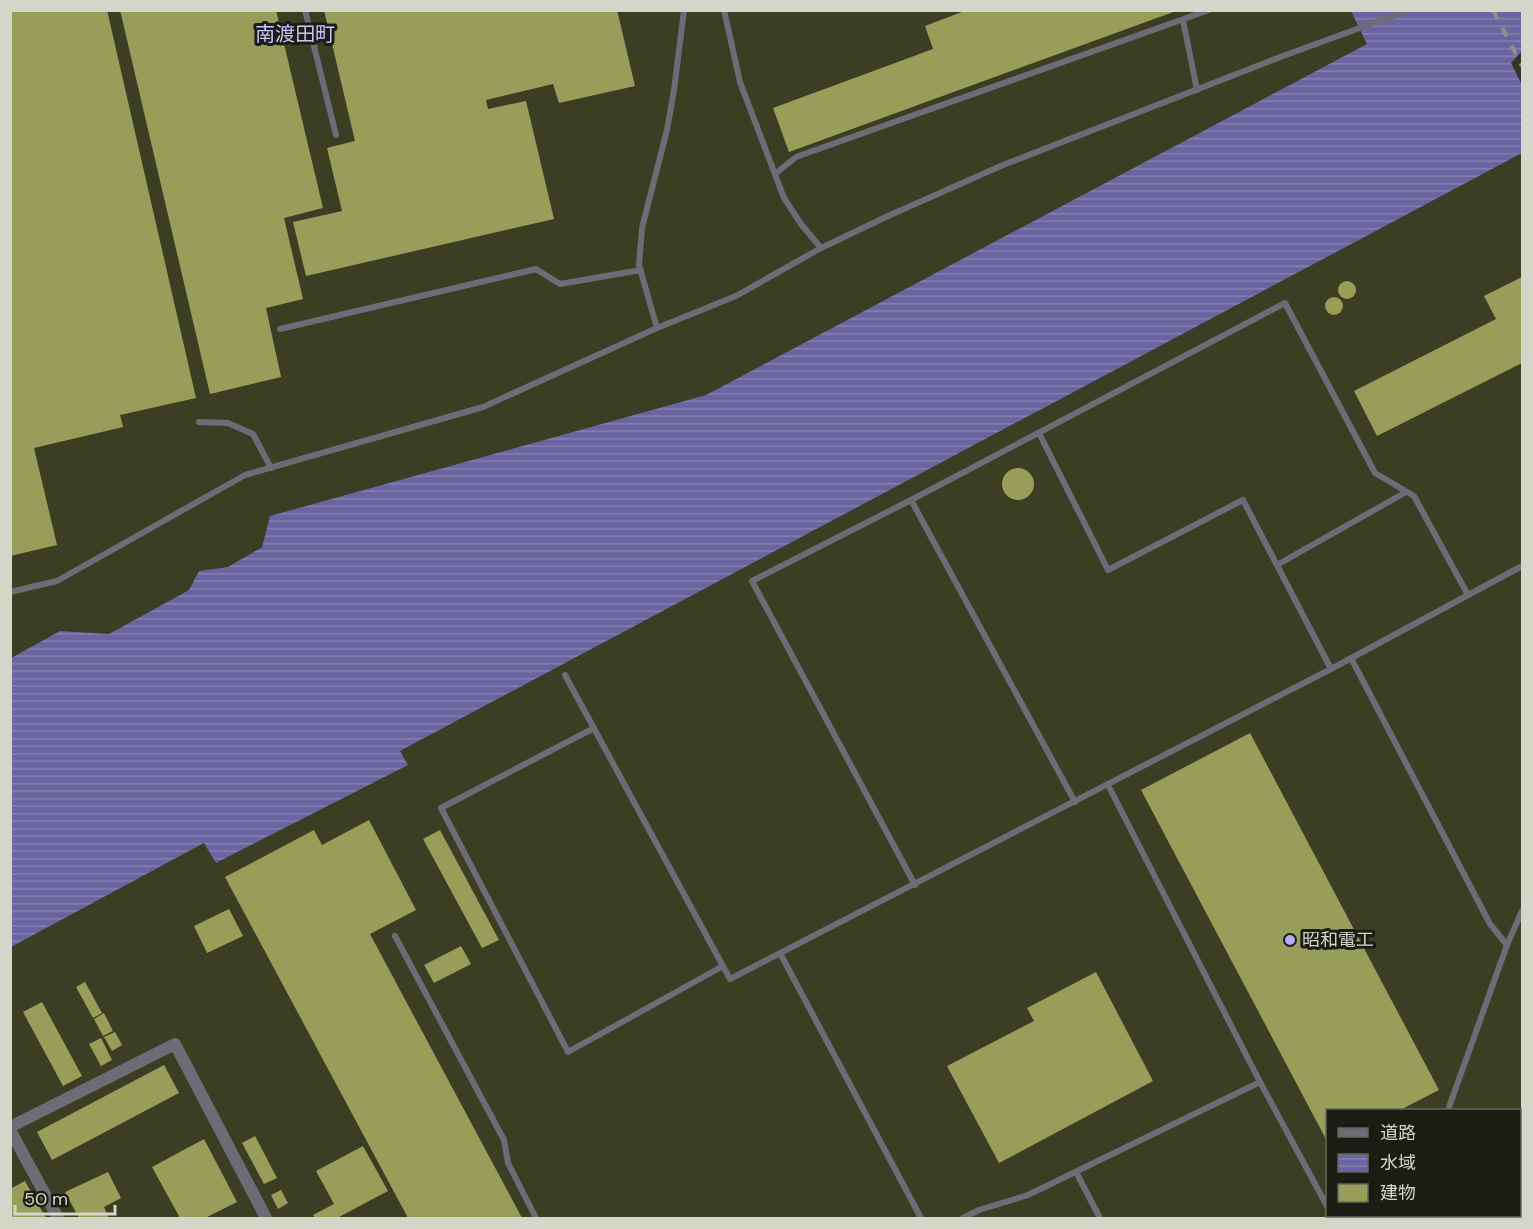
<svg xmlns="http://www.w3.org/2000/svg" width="1533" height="1229" viewBox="0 0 1533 1229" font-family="'DM Sans','Noto Sans JP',sans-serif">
  <defs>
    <pattern id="water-rules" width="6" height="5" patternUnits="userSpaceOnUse" patternTransform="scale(1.5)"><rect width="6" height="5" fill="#6a64a0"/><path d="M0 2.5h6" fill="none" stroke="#8581b0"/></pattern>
  </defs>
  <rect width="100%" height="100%" fill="#333521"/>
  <g fill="#3c3e23" fill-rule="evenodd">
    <path d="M 1351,10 L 1368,44 L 706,395 L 270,516 L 262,546 L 228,567 L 199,571 L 189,590 L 109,634 L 59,631 L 11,658 L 11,11 Z"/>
    <path d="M 1522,153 L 1522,1218 L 11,1218 L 11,947 L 205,843 L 216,863 L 408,765 L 399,752 ZM 1328,1110 L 1520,1110 L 1520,1216 L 1328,1216 Z"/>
  </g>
  <path fill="url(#water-rules)" d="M 1351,11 L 1522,11 L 1522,51 L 1511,63 L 1522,85 L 1522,153 L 400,751 L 408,765 L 216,863 L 204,843 L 11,947 L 11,658 L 60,631 L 109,634 L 189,590 L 199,571 L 228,567 L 262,547 L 270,516 L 706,395 L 1367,44 Z"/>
  <g fill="#979e59">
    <path d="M 10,10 L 107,10 L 196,398 L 120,415 L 123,427 L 34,448 L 57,545 L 10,556 Z"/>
    <path d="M 120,10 L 276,10 L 323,208 L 284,218 L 303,299 L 266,308 L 281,377 L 210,394 Z"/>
    <path d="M 324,10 L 617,10 L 635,86 L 559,103 L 553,84 L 486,100 L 488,109 L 526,101 L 554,219 L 306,276 L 293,222 L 342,211 L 327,148 L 355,141 Z"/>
    <path d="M 967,10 L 1176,11 L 789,152 L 773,108 L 933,49 L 925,26 Z"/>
    <path d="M 1522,277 L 1522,363 L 1377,436 L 1354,391 L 1496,319 L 1484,296 Z"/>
    <circle cx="1347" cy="290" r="9"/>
    <circle cx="1334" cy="306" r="9"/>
    <circle cx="1018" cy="484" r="16"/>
    <path d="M 1250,733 L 1439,1090 L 1400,1110 L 1328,1110 L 1328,1143 L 1141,790 Z"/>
    <path d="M 369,820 L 416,910 L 370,934 L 522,1218 L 408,1218 L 225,877 L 314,830 L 322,845 Z"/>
    <path d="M 440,830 L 499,940 L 482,948 L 423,839 Z"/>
    <path d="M 229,909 L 243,936 L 207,953 L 194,926 Z"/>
    <path d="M 461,946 L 471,964 L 434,983 L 424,965 Z"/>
    <path d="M 1096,972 L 1153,1081 L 999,1163 L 947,1066 L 1034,1021 L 1027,1008 Z"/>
    <path d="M 85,982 L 102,1013 L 93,1018 L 76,987 Z"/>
    <path d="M 42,1002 L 82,1076 L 63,1086 L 23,1012 Z"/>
    <path d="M 104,1013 L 113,1031 L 103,1036 L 94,1019 Z"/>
    <path d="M 115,1032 L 122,1045 L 112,1051 L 104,1037 Z"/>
    <path d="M 101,1038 L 112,1060 L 101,1066 L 89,1044 Z"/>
    <path d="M 164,1065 L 179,1093 L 52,1160 L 37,1132 Z"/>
    <path d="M 255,1136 L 277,1178 L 264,1184 L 242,1143 Z"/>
    <path d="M 204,1139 L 237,1202 L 205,1218 L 180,1218 L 152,1167 Z"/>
    <path d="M 363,1146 L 388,1191 L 337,1218 L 315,1218 L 313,1215 L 334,1204 L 316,1171 Z"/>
    <path d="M 108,1172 L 121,1198 L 104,1207 L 109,1218 L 79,1218 L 65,1192 Z"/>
    <path d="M 25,1181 L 46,1218 L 10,1218 L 10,1189 Z"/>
    <path d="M 1522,1187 L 1522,1218 L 1511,1218 L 1512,1216 L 1520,1216 L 1520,1194 Z"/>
    <path d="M 281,1190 L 288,1203 L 278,1209 L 271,1195 Z"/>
  </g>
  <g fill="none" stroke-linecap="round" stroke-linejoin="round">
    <g stroke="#6d6c76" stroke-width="6">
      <path d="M 305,10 L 336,135"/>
      <path d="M 724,10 L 740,82 L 784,198 L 801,224 L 821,248 L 888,216 L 1003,165 L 1283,56 L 1409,10"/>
      <path d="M 1183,20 L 1197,90"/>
      <path d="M 775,174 L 796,157 L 1209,10"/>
      <path d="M 657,328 L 639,265 L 642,228 L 667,130 L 674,90 L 684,10"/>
      <path d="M 280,329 L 536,269 L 560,284 L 641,270"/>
      <path d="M 199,422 L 228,423 L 253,434 L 271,468"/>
      <path d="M 1039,433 L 1108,570 L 1243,500 L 1331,669"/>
      <path d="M 911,500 L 1075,802"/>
      <path d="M 1277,565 L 1406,492"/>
      <path d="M 10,592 L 57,581 L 245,475 L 483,407 L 657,328 L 736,296 L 821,248"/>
      <path d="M 1351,658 L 1490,924 L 1507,945"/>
      <path d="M 565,675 L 730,979 L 1331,669 L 1522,566"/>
      <path d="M 594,728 L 441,808 L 568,1052 L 723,966"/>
      <path d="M 1108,785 L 1260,1082 L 1328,1208"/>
      <path d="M 915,885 L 752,581 L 911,500 L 1285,303 L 1375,473 L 1414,496 L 1468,595"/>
      <path d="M 395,936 L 504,1140 L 508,1163 L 536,1218"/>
      <path d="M 781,955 L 921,1218"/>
      <path d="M 1448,1110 L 1507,945 L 1522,911"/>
      <path d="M 1076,1172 L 1100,1218"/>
      <path d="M 1331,1216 L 1333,1218"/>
      <path d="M 963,1218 L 979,1210 L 1028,1195 L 1260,1082"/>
      <path d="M 1411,1218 L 1412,1216"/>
    </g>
    <g stroke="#6d6c76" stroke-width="12">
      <path d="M 10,1127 L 175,1044 L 266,1218"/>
      <path d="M 10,1130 L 58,1218"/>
    </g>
    <g stroke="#8f9182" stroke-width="4" stroke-dasharray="10 10" stroke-linecap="butt">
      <path d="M 1493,10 L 1522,66"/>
      <path d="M 1520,1135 L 1522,1127"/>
      <path d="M 1491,1218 L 1492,1216"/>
    </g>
  </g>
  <circle fill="#b3adf9" stroke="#1b1c13" stroke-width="2" cx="1290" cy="940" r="6"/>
  <g text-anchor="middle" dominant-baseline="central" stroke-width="6" stroke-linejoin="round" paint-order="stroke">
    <g font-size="18" fill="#d4d6ca" stroke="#1b1c13" text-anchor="start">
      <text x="1302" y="940">昭和電工</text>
    </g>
    <g font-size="20" fill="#c7c4fe" stroke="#1b1c13">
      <text x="295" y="34">南渡田町</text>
    </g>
  </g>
  <rect width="1533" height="1229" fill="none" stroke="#d4d6ca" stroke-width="24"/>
  <rect x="1326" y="1109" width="195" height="108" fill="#1b1c13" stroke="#65665c" stroke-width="1.5"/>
  <rect x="1338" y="1128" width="30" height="9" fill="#6d6c76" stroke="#65665c" stroke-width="1.5"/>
  <text x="1380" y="1139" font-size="18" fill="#d4d6ca">道路</text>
  <rect x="1338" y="1154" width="30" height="18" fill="url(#water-rules)" stroke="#65665c" stroke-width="1.5"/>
  <text x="1380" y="1169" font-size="18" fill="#d4d6ca">水域</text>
  <rect x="1338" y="1184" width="30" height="18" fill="#979e59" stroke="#65665c" stroke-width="1.5"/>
  <text x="1380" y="1199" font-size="18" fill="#d4d6ca">建物</text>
  <path d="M15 1205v9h100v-9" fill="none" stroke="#d4d6ca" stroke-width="3"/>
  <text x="24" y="1205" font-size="18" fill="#d4d6ca" stroke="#1b1c13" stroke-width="4.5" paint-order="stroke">50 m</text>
</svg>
